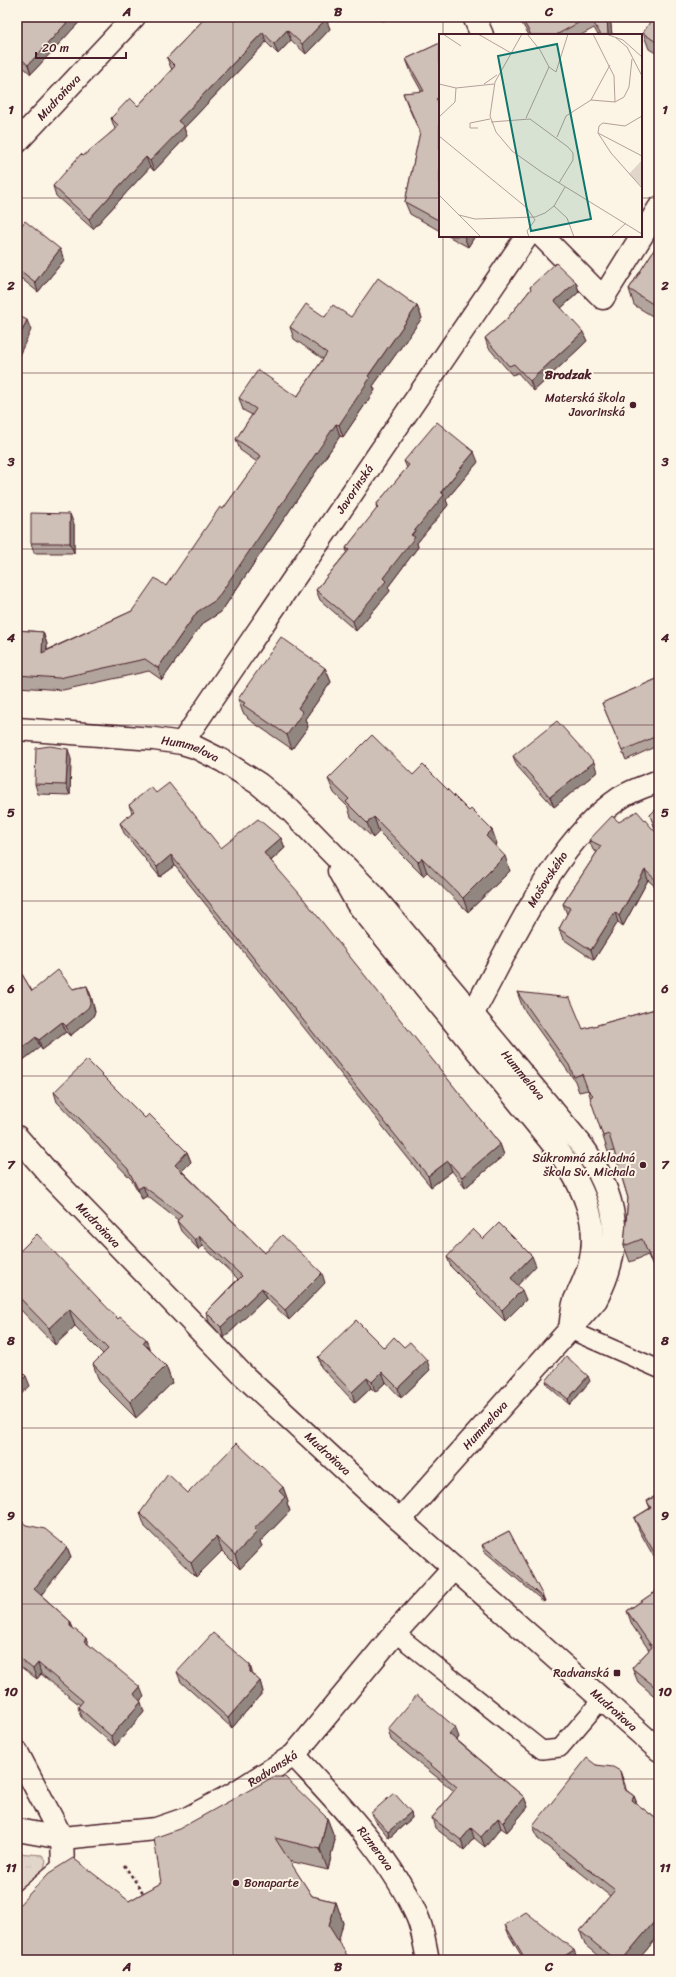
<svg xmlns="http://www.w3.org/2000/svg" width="676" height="1977" viewBox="0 0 676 1977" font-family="Sriracha,sans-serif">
  <defs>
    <pattern id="grass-tufts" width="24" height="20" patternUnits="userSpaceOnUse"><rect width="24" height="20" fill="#e2d5ca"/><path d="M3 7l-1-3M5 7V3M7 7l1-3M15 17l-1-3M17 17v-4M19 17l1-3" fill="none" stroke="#c3b6ae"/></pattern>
  </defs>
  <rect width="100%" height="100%" fill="#fcf5e5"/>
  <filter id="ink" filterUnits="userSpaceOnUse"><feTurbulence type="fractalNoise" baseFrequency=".025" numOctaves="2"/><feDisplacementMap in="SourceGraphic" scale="8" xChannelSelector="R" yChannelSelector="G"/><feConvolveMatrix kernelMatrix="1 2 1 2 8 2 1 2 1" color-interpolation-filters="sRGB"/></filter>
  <g filter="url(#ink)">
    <path fill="url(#grass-tufts)" stroke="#967a7a" d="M 17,1853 L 42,1855 L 46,1860 L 43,1874 L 17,1901 Z"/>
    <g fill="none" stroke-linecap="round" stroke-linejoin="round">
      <defs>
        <g id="service">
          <path d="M 570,1330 L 659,1369"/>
          <path d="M 395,1633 L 542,1750 L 560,1748 L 602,1699"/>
        </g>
        <g id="minor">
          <path d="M 474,17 L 482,35"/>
          <path d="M 542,236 L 603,298 L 659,208"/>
          <path id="s1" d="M 17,729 L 154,739 L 182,743 L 195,747 L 223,761 L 259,784 L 290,810 L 372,894 L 580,1143 C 618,1194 626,1243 596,1300 L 400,1520"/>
          <path id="s2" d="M 182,743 L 527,236"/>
          <path d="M 339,871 L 357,903 L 557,1149 C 581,1183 602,1223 589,1266 C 586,1278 580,1289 575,1300 C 572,1309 571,1321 570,1330"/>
          <path id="s3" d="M 473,1013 C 511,945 554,842 620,798 C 632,790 646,786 659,781"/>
          <path d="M 17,1752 L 62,1838 L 63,1868 L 17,1907"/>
          <path id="s4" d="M 294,1755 C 339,1804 389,1854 417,1916 C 423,1929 425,1946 428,1960"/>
          <path id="s5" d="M 17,1830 L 62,1838 L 156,1829 L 188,1818 L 233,1794 L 294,1755 L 395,1633 L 454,1568"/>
        </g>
        <g id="tertiary">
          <path id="s6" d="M 17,142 L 134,17"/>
          <path id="s7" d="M 17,1137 L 52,1177 L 244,1376 L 394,1515 L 659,1750"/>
        </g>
      </defs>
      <use href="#service" stroke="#4a1f2b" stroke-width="20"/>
      <use href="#minor" stroke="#4a1f2b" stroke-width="25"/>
      <use href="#tertiary" stroke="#4a1f2b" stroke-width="25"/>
      <path stroke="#4a1f2b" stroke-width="2.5" stroke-dasharray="3 3" stroke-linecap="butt" d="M 124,1865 L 144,1894"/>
      <use href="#service" stroke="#fcf5e5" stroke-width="17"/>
      <use href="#minor" stroke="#fcf5e5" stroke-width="22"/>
      <use href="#tertiary" stroke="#fcf5e5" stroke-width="22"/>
    </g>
    <g fill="#b2a59d" stroke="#4a1f2b">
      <path d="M 17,17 L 84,17 L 31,74 L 17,62 Z"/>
      <path d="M 206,17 L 326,19 L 330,29 L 306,54 L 291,40 L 278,54 L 266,42 L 184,128 L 187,136 L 154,171 L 150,167 L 93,229 L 56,196 L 53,186 L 115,129 L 111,118 L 138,106 L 172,69 L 171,68 L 167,58 Z"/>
      <path d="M 380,17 L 391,17 L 383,21 Z"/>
      <path d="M 518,17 L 610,17 L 612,35 L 598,35 L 594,28 L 581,35 L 529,35 Z"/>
      <path d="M 659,17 L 659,55 L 649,49 L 643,33 Z"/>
      <path d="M 440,43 L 440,231 L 410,214 L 405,202 L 420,133 L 408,106 L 403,93 L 422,92 L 411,72 L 406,59 Z"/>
      <path d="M 17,231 L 60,249 L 64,260 L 38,292 L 17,275 Z"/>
      <path d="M 448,236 L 475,236 L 468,247 Z"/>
      <path d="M 659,242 L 659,320 L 634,305 L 629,289 Z"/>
      <path d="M 576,282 L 579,292 L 561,308 L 587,341 L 534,391 L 518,373 L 512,375 L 488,347 L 485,338 L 506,320 L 531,289 L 530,287 Z"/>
      <path d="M 417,306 L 422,318 L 373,386 L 375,390 L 343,437 L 340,436 L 221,612 L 202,624 L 162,680 L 149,671 L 63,690 L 17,687 L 17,630 L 43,632 L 47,644 L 47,650 L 132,611 L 166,586 L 223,509 L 257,462 L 240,450 L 236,439 L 252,415 L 243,410 L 239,398 L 297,397 L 323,359 L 294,339 L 290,327 L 325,317 L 351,317 Z"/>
      <path d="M 404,461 L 478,462 L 446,500 L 448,505 L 417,543 L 418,547 L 388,587 L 390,591 L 356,631 L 320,600 L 316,590 L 347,552 L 346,548 L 377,509 L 376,505 L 407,468 Z"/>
      <path d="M 74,524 L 74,553 L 34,553 L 31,543 Z"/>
      <path d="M 325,668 L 331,682 L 305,719 L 308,727 L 292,749 L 248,719 L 247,716 L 243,713 L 238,699 Z"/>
      <path d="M 659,678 L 659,745 L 626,760 L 602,703 Z"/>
      <path d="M 513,756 L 597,772 L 554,807 L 517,766 Z"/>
      <path d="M 71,759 L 70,795 L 38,794 L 35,784 Z"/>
      <path d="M 413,775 L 469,811 L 492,830 L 497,844 L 495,846 L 510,871 L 468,912 L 427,872 L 423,876 L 379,832 L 373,838 L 351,817 L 348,807 L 334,793 L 328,779 Z"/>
      <path d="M 156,793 L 221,848 L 281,838 L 285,848 L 271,861 L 500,1144 L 504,1155 L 465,1188 L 452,1171 L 431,1187 L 175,866 L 160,877 L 124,833 L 120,823 L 132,813 L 129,805 Z"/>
      <path d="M 659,806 L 659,890 L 648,880 L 623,926 L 618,922 L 594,960 L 563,939 L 559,929 L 567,914 L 563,904 L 597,852 L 593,850 L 589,840 L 619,822 L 657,834 L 650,815 Z"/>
      <path d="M 17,966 L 32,991 L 73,989 L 87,986 L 91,996 L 95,1012 L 92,1018 L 70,1036 L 66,1032 L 42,1050 L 40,1047 L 22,1061 L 17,1054 Z"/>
      <path d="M 517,992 L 583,1029 L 659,1008 L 659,1281 L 648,1255 L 630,1262 L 624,1246 L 628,1198 L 614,1151 L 608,1152 L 588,1090 L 579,1092 L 575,1081 L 523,1008 Z"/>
      <path d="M 54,1092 L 145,1118 L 187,1152 L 191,1162 L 182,1171 L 265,1253 L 325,1283 L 289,1320 L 266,1298 L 224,1338 L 209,1322 L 206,1312 L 238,1279 L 203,1246 L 199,1250 L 181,1231 L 177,1221 L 178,1220 L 147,1196 L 142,1199 L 132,1180 L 57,1102 Z"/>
      <path d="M 483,1239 L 536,1266 L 517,1285 L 526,1300 L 505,1321 L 451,1267 L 447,1257 Z"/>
      <path d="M 17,1254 L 118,1319 L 166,1366 L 172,1383 L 136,1418 L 99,1381 L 93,1364 L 103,1354 L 75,1326 L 55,1345 L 17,1306 Z"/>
      <path d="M 404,1347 L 430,1370 L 401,1398 L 386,1382 L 375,1392 L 371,1388 L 355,1403 L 321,1367 L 318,1357 L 384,1348 Z"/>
      <path d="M 546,1381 L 590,1381 L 570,1405 L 548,1386 Z"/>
      <path d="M 283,1487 L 288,1501 L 287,1503 L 290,1511 L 260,1542 L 262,1546 L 240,1569 L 222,1551 L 196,1577 L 145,1527 L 140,1513 L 188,1493 Z"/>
      <path d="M 659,1494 L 659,1566 L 640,1532 L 634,1518 L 650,1508 L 647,1501 Z"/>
      <path d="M 17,1518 L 26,1525 L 67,1547 L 71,1557 L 41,1595 L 70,1621 L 73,1628 L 88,1644 L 144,1697 L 140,1701 L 144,1712 L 115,1746 L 81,1717 L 78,1707 L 80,1705 L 41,1674 L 37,1679 L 17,1664 Z"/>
      <path d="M 509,1531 L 545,1601 L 544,1602 L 484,1551 L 482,1545 Z"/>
      <path d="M 659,1589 L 659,1700 L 638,1682 L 632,1668 L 649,1650 L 632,1625 L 627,1611 Z"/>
      <path d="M 177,1672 L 253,1675 L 260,1681 L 263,1692 L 232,1728 L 181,1682 Z"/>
      <path d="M 388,1729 L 459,1737 L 457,1740 L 524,1797 L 528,1807 L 507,1832 L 501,1828 L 485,1847 L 474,1838 L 464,1850 L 435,1828 L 432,1818 L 454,1791 L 391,1740 Z"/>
      <path d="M 596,1765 L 620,1771 L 626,1790 L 634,1796 L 637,1804 L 659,1821 L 659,1935 L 638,1960 L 603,1960 L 585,1945 L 580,1931 L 610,1896 L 538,1839 L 533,1826 Z"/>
      <path d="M 411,1812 L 412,1818 L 389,1838 L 373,1818 L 371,1813 Z"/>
      <path d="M 327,1818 L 335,1839 L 328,1870 L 289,1861 L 312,1896 L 336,1902 L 343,1923 L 338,1941 L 129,1901 L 161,1883 Z"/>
      <path d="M 505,1925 L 578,1960 L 524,1960 L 509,1935 Z"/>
    </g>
    <g fill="#918680" stroke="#4a1f2b">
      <path d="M 72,17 L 84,17 L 31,74 L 28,65 Z"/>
      <path d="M 607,17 L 610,17 L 612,35 L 608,35 Z"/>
      <path d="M 326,19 L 330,29 L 306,54 L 302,44 Z"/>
      <path d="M 287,30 L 291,40 L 278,54 L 274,44 Z"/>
      <path d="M 263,32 L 266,42 L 184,128 L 187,136 L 154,171 L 150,161 L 178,121 Z"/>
      <path d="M 146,157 L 150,167 L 93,229 L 89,219 Z"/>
      <path d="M 464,236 L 475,236 L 468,247 Z"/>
      <path d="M 60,249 L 64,260 L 38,292 L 35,282 Z"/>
      <path d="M 576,282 L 579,292 L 559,310 L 555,301 Z"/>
      <path d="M 417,306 L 422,318 L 373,386 L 375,390 L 343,437 L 339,425 L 368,376 Z"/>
      <path d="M 27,320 L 31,330 L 17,360 L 17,342 Z"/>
      <path d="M 583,332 L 587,341 L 534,391 L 530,381 Z"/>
      <path d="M 336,424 L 340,436 L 221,612 L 202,624 L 162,680 L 158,668 L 197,612 Z"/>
      <path d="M 474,452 L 478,462 L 446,500 L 448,505 L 417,543 L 418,547 L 388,587 L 390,591 L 356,631 L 353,621 L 383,578 L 441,492 Z"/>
      <path d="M 70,514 L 74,524 L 74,553 L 70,543 Z"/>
      <path d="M 43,632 L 47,644 L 46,665 L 42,653 Z"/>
      <path d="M 325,668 L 331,682 L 305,719 L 308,727 L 292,749 L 287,735 L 298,708 Z"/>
      <path d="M 68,749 L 71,759 L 70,795 L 66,785 Z"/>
      <path d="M 594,762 L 597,772 L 554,807 L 550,797 Z"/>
      <path d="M 374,817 L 379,832 L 373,838 L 367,823 Z"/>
      <path d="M 492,830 L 497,844 L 491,850 L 486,836 Z"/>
      <path d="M 281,838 L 285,848 L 268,863 L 264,853 Z"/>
      <path d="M 171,855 L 175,866 L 160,877 L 157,867 Z"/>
      <path d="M 505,856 L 510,871 L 468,912 L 463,898 Z"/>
      <path d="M 422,858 L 427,872 L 423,876 L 418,862 Z"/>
      <path d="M 645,870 L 648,880 L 623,926 L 619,916 Z"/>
      <path d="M 659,876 L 659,890 L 656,880 Z"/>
      <path d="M 615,912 L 618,922 L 594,960 L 591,950 Z"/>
      <path d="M 87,986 L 91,996 L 95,1012 L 92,1018 L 70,1036 L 66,1026 Z"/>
      <path d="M 62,1022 L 66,1032 L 42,1050 L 39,1040 Z"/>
      <path d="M 36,1037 L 40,1047 L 22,1061 L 19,1051 Z"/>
      <path d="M 500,1144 L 504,1155 L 465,1188 L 462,1177 Z"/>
      <path d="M 187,1152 L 191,1162 L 178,1175 L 175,1165 Z"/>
      <path d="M 448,1161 L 452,1171 L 431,1187 L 428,1176 Z"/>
      <path d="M 143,1186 L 147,1196 L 142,1199 L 138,1189 Z"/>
      <path d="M 199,1236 L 203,1246 L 199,1250 L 195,1240 Z"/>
      <path d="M 532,1256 L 536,1266 L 514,1289 L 511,1278 Z"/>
      <path d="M 322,1273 L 325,1283 L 289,1320 L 285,1310 Z"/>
      <path d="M 262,1288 L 266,1298 L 224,1338 L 221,1327 Z"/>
      <path d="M 522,1290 L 526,1300 L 505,1321 L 502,1310 Z"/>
      <path d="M 69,1309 L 75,1326 L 55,1345 L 49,1328 Z"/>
      <path d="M 146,1339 L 152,1356 L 143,1343 Z"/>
      <path d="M 427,1360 L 430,1370 L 401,1398 L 398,1388 Z"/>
      <path d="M 166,1366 L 172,1383 L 136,1418 L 130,1402 Z"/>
      <path d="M 382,1372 L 386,1382 L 375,1392 L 372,1382 Z"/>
      <path d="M 26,1376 L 30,1386 L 17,1398 L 17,1385 Z"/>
      <path d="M 588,1376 L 590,1381 L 570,1405 L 568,1399 Z"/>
      <path d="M 367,1378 L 371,1388 L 355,1403 L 352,1392 Z"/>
      <path d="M 283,1487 L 288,1501 L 287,1503 L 290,1511 L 260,1542 L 262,1546 L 240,1569 L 235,1555 L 254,1529 L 279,1491 Z"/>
      <path d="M 216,1537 L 222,1551 L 196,1577 L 191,1563 Z"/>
      <path d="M 67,1547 L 71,1557 L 38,1599 L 34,1589 Z"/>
      <path d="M 543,1596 L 545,1601 L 544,1602 L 542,1597 Z"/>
      <path d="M 70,1621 L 74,1631 L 70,1626 Z"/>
      <path d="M 86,1638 L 90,1648 L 84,1641 Z"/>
      <path d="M 38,1663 L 41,1674 L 37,1679 L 33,1669 Z"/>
      <path d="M 250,1665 L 253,1675 L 250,1672 Z"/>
      <path d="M 260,1681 L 263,1692 L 232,1728 L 228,1718 Z"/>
      <path d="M 140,1687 L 144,1697 L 137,1704 L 134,1694 Z"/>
      <path d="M 141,1702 L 144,1712 L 115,1746 L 111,1736 Z"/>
      <path d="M 455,1727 L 459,1737 L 453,1744 L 449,1734 Z"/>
      <path d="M 620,1771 L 625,1785 L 629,1802 L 624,1789 Z"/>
      <path d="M 634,1796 L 639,1809 L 632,1800 Z"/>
      <path d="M 524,1797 L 528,1807 L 507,1832 L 503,1822 Z"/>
      <path d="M 411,1812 L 412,1818 L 389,1838 L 388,1832 Z"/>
      <path d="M 327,1818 L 335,1839 L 328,1870 L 320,1849 Z"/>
      <path d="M 498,1818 L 501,1828 L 485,1847 L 481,1837 Z"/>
      <path d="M 471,1828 L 474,1838 L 464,1850 L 461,1840 Z"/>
      <path d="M 336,1902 L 343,1923 L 337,1947 L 329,1926 Z"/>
      <path d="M 659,1916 L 659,1935 L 638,1960 L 622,1960 Z"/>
      <path d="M 574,1950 L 578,1960 L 558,1960 Z"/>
    </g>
    <g fill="#cfc0b7" stroke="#4a1f2b">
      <path d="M 17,17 L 72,17 L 28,65 L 17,55 Z"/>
      <path d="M 206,17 L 258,17 L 256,19 L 261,17 L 323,17 L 326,19 L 302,44 L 287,30 L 274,44 L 263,32 L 178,121 L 184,126 L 150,161 L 146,157 L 89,219 L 53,186 L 81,154 L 83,156 L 119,126 L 111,118 L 130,98 L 138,106 L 175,66 L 167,58 Z"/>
      <path d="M 521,17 L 589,17 L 556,35 L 531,35 Z"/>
      <path d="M 590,17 L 607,17 L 608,35 L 601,35 Z"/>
      <path d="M 653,17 L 659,17 L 659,44 L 643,33 Z"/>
      <path d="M 440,43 L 440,97 L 436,99 L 438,101 L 440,112 L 440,221 L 405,202 L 420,132 L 403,93 L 424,91 L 406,59 Z"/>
      <path d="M 25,221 L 60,249 L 35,282 L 17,268 L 17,231 Z"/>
      <path d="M 659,242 L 659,308 L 629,289 Z"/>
      <path d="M 556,263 L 576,282 L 555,301 L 583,332 L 530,381 L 514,364 L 509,366 L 485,338 L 506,320 L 531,289 L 530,287 Z"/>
      <path d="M 378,278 L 417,306 L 368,376 L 370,378 L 339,425 L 336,424 L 216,600 L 197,612 L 158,668 L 145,659 L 59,678 L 17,675 L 17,630 L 43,632 L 42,653 L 132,611 L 155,578 L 166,586 L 220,507 L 223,509 L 261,456 L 236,439 L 256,409 L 239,398 L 258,370 L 297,397 L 327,353 L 290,327 L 306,304 L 325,317 L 333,305 L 351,317 Z"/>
      <path d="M 17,315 L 27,320 L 17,342 Z"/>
      <path d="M 437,422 L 474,452 L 441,492 L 444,495 L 411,535 L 415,537 L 383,578 L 386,581 L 353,621 L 316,590 L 349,550 L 346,548 L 378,507 L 376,505 L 409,465 L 404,461 Z"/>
      <path d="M 31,513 L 70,514 L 70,543 L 31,543 Z"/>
      <path d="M 281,637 L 325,668 L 298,708 L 303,712 L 287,735 L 243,705 L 245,703 L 238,699 Z"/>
      <path d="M 659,678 L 659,735 L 622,751 L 602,703 Z"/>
      <path d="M 557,721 L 594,762 L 550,797 L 513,756 Z"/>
      <path d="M 372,735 L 413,775 L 423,765 L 469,811 L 471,809 L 492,830 L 486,836 L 505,856 L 463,898 L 422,858 L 418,862 L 374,817 L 367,823 L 346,802 L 349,799 L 328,779 Z"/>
      <path d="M 50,746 L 68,749 L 66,785 L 35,784 L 36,748 Z"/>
      <path d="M 169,783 L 221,848 L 258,819 L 281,838 L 264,853 L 298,892 L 500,1144 L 462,1177 L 448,1161 L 428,1176 L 171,855 L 157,867 L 120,823 L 134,811 L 129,805 L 151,787 L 156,793 Z"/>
      <path d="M 659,806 L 659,876 L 656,880 L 645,870 L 619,916 L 615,912 L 591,950 L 559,929 L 570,908 L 563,904 L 601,846 L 589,840 L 612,816 L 619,822 L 637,811 L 658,835 L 650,815 Z"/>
      <path d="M 17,966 L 32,991 L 58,970 L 73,989 L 87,986 L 91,1002 L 88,1008 L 66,1026 L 62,1022 L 39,1040 L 36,1037 L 19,1051 L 17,1048 Z"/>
      <path d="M 517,992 L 570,998 L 583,1029 L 659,1008 L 659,1279 L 642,1239 L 624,1246 L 628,1198 L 609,1134 L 603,1136 L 590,1098 L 593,1095 L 588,1090 L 582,1074 L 574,1077 L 569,1065 Z"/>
      <path d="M 87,1060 L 145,1118 L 149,1114 L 187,1152 L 175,1165 L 265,1253 L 282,1235 L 322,1273 L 285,1310 L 262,1288 L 221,1327 L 206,1312 L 242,1276 L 199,1236 L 195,1240 L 177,1221 L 182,1215 L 143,1186 L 138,1189 L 128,1169 L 54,1092 Z"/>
      <path d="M 499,1223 L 532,1256 L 511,1278 L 522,1290 L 502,1310 L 447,1257 L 473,1229 L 483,1239 Z"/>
      <path d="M 37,1234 L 118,1319 L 120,1317 L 146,1339 L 143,1343 L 166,1366 L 130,1402 L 93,1364 L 108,1349 L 69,1309 L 49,1328 L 17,1295 L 17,1254 Z"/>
      <path d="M 356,1320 L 384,1348 L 394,1337 L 404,1347 L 410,1342 L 427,1360 L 398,1388 L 382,1372 L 372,1382 L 367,1378 L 352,1392 L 318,1357 Z"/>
      <path d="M 566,1356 L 588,1376 L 568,1399 L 546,1381 Z"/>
      <path d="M 17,1367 L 26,1376 L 17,1385 Z"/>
      <path d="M 237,1443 L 283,1487 L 279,1491 L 285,1497 L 254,1529 L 257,1532 L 235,1555 L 216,1537 L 191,1563 L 140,1513 L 168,1474 L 188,1493 Z"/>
      <path d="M 659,1494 L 659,1560 L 634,1518 L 651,1508 L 647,1501 Z"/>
      <path d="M 17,1518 L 26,1525 L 45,1529 L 67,1547 L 34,1589 L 70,1621 L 70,1626 L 86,1638 L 84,1641 L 140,1687 L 134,1694 L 141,1702 L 111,1736 L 78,1707 L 83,1701 L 38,1663 L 33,1669 L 17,1656 Z"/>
      <path d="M 509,1531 L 543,1596 L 542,1597 L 482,1545 Z"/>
      <path d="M 659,1589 L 659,1690 L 632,1668 L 652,1647 L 627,1611 Z"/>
      <path d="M 213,1633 L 250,1665 L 250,1672 L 260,1681 L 228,1718 L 177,1672 Z"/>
      <path d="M 417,1695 L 455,1727 L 449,1734 L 524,1797 L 503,1822 L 498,1818 L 481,1837 L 471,1828 L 461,1840 L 432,1818 L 457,1787 L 388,1729 Z"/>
      <path d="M 587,1758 L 596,1765 L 613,1767 L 620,1771 L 624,1789 L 634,1796 L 632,1800 L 659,1821 L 659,1916 L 622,1960 L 615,1960 L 580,1931 L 615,1890 L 533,1826 Z"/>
      <path d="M 273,1777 L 285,1777 L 327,1818 L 320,1849 L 275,1838 L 312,1896 L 336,1902 L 329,1926 L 350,1960 L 17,1960 L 17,1907 L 49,1873 L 73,1858 L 129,1901 L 161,1883 L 154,1838 L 179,1829 Z"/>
      <path d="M 394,1793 L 411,1812 L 388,1832 L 371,1813 Z"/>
      <path d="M 526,1912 L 574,1950 L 558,1960 L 526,1960 L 505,1925 Z"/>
      <path d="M 376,1955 L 377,1960 L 367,1960 Z"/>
    </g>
  </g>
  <path fill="none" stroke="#4a1f2b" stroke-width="1" stroke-opacity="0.55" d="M 233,17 L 233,1960M 443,17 L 443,35M 17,198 L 440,198M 641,198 L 659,198M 443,236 L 443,1960M 17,373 L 659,373M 17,549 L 659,549M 17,725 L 659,725M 17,901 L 659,901M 17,1076 L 659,1076M 17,1252 L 659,1252M 17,1428 L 659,1428M 17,1604 L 659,1604M 17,1779 L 659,1779"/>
  <g fill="#4a1f2b" stroke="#fcf5e5" stroke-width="1.5">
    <circle cx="633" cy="405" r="4"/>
    <circle cx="643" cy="1165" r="4"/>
    <rect x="613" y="1669" width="8" height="8" rx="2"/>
    <circle cx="236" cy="1883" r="4"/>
  </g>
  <g text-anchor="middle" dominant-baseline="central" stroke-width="4" stroke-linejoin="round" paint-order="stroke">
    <g font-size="12" fill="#4a1f2b" stroke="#fcf5e5">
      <text stroke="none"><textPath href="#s6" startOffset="61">Mudroňova</textPath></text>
      <text stroke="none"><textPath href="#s2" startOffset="307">Javorinská</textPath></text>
      <text stroke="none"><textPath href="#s1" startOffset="175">Hummelova</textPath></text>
      <text stroke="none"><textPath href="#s3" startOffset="153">Mošovského</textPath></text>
      <text stroke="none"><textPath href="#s1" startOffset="647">Hummelova</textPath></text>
      <text stroke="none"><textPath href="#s7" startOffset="120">Mudroňova</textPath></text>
      <text transform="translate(485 1425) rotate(-48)">Hummelova</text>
      <text stroke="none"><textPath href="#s7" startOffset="444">Mudroňova</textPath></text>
      <text stroke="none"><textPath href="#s7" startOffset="828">Mudroňova</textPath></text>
      <text stroke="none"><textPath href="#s5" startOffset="272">Radvanská</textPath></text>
      <text stroke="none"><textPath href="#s4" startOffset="124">Riznerova</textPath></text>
    </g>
    <g font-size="12" fill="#4a1f2b" stroke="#fcf5e5" text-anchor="end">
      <text x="625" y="398">Materská škola<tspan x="625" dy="14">Javorinská</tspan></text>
      <text x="635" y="1158">Súkromná základná<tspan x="635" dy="14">škola Sv. Michala</tspan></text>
      <text x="609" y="1673">Radvanská</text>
      <text x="244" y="1883" text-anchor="start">Bonaparte</text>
    </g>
    <g font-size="13" font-weight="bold" fill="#4a1f2b" stroke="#fcf5e5">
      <text x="568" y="374">Brodzak</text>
    </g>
  </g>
  <g transform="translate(439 34)">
    <rect width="203" height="203" fill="#fcf5e5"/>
    <path d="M 203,126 L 203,153 L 190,140 Z" fill="#e2d5ca"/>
    <path fill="none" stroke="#b59f9b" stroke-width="1" d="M 4,0 L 22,12M 39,0 L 72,19M 83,0 L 56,48 L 51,82 L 57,98 L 73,117 L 104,139 L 203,200M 154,0 L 175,42 L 176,68M 167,0 L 184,6 L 203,23M 177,4 L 188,13 L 203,42M 110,33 L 117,38 L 129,0M 0,50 L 17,54 L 55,50M 45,50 L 58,41M 152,66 L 171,31M 203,82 L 186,92 L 164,89 L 160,92 L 159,99 L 172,119 L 203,154M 0,83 L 16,68 L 17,54M 87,84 L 110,33 L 101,16 L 88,0M 52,88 L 91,85 L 129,113 L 134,119 L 134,126 L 120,149M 39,94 L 31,94 L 31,89 L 51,85M 159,99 L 203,122M 0,102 L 88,174 L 96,186 L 88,197 L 90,203M 118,103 L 127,82 L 152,66 L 176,68 L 185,63 L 190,53 L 193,25M 0,161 L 42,203M 115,172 L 128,184 L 135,203M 20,181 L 36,185 L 96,183 L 106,179 L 115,172 L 126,153M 172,203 L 187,189"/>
    <path fill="#0f766e" fill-opacity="0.15" stroke="#0f766e" stroke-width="2" d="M 118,10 L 152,185 L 92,197 L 59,22 Z"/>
    <rect width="203" height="203" fill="none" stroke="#4a1f2b" stroke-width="2"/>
  </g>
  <rect width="676" height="1977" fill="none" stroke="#fcf5e5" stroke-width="44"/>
  <path d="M36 52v6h90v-6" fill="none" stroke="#4a1f2b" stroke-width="2"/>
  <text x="42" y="52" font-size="12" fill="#4a1f2b" stroke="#fcf5e5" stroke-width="3" paint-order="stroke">20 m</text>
  <rect x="22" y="22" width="632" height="1933" fill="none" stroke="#4a1f2b" stroke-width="1.5"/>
  <g font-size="13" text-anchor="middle" font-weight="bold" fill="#4a1f2b">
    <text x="127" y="16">A</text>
    <text x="338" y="16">B</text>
    <text x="549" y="16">C</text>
    <text x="11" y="114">1</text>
    <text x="665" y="114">1</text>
    <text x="11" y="290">2</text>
    <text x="665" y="290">2</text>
    <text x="11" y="466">3</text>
    <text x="665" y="466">3</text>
    <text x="11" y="642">4</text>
    <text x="665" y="642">4</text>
    <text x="11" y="817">5</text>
    <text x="665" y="817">5</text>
    <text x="11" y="993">6</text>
    <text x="665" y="993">6</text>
    <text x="11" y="1169">7</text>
    <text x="665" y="1169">7</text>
    <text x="11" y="1345">8</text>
    <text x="665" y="1345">8</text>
    <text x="11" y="1520">9</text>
    <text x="665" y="1520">9</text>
    <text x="11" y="1696">10</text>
    <text x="665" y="1696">10</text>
    <text x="11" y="1872">11</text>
    <text x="665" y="1872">11</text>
    <text x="127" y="1971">A</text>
    <text x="338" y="1971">B</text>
    <text x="549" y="1971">C</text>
  </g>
</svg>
